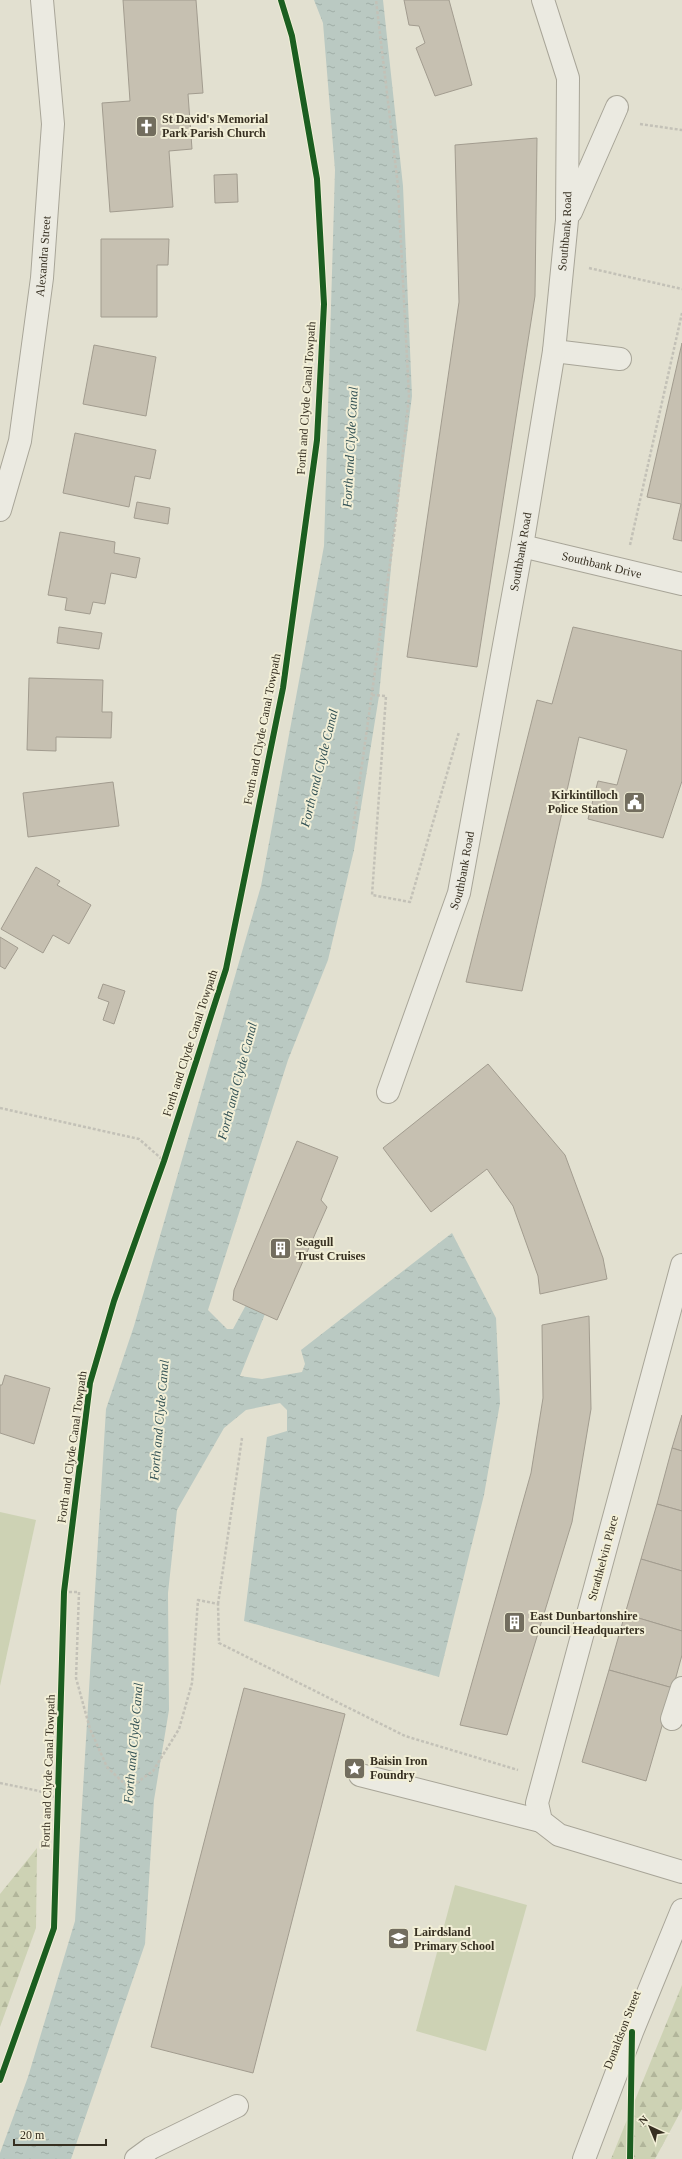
<svg xmlns="http://www.w3.org/2000/svg" width="682" height="2159" viewBox="0 0 682 2159" font-family="'Times New Roman',serif">
  <defs>
    <pattern id="forest-firs" width="22" height="20" patternUnits="userSpaceOnUse"><rect width="22" height="20" fill="#cdd2b4"/><path d="M5 1l3.5 6h-7zM16 11l3.5 6h-7z" fill="#b1b59a"/></pattern>
    <pattern id="water-ripples" width="26" height="14" patternUnits="userSpaceOnUse"><rect width="26" height="14" fill="#bac9c2"/><path d="M2 4q2-2 4 0t4 0M15 11q2-2 4 0t4 0" fill="none" stroke="#a0ada6"/></pattern>
  </defs>
  <rect width="100%" height="100%" fill="#e2e0d0"/>
  <g fill="#cdd2b4">
    <path d="M 0,1512 L 36,1520 L 0,1686 Z"/>
    <path d="M 455,1885 L 527,1905 L 486,2051 L 416,2031 Z"/>
  </g>
  <g fill="url(#forest-firs)">
    <path d="M 37,1848 L 36,1928 L 0,2027 L 0,1894 Z"/>
    <path d="M 682,1985 L 682,2109 L 655,2159 L 611,2159 Z"/>
  </g>
  <path fill="url(#water-ripples)" d="M 314,0 L 383,0 L 403,186 L 412,396 L 394,535 L 379,696 L 354,850 L 328,960 L 288,1060 L 208,1310 L 227,1329 L 233,1329 L 246,1305 L 265,1314 L 240,1376 L 262,1379 L 302,1372 L 305,1364 L 301,1350 L 452,1233 L 496,1318 L 500,1403 L 484,1495 L 439,1677 L 244,1621 L 267,1437 L 287,1431 L 287,1410 L 280,1403 L 246,1410 L 224,1428 L 177,1510 L 168,1593 L 169,1710 L 154,1800 L 145,1944 L 71,2159 L 0,2159 L 0,2153 L 28,2077 L 75,1921 L 106,1409 L 134,1326 L 261,886 L 324,546 L 335,170 L 323,23 Z"/>
  <g fill="#c6c0b1" stroke="#a29c8f">
    <path d="M 123,0 L 196,0 L 203,93 L 188,94 L 192,149 L 169,151 L 173,207 L 110,212 L 102,103 L 130,101 Z"/>
    <path d="M 404,0 L 449,0 L 472,85 L 435,96 L 416,48 L 425,43 L 419,26 L 409,25 Z"/>
    <path d="M 537,138 L 535,296 L 477,667 L 407,657 L 459,302 L 455,145 Z"/>
    <path d="M 237,174 L 238,202 L 215,203 L 214,175 Z"/>
    <path d="M 101,239 L 169,239 L 168,265 L 157,265 L 157,317 L 101,317 Z"/>
    <path d="M 682,343 L 682,541 L 673,539 L 681,504 L 647,497 Z"/>
    <path d="M 94,345 L 156,357 L 146,416 L 83,404 Z"/>
    <path d="M 75,433 L 156,450 L 150,479 L 135,476 L 129,507 L 63,493 Z"/>
    <path d="M 137,502 L 170,508 L 168,524 L 134,518 Z"/>
    <path d="M 60,532 L 115,542 L 114,553 L 140,558 L 136,578 L 111,573 L 105,604 L 93,602 L 90,614 L 65,610 L 67,598 L 48,595 Z"/>
    <path d="M 59,627 L 102,633 L 99,649 L 57,643 Z"/>
    <path d="M 573,627 L 682,651 L 682,781 L 663,838 L 588,819 L 598,781 L 617,785 L 627,750 L 579,737 L 522,991 L 466,982 L 537,700 L 552,704 Z"/>
    <path d="M 29,678 L 103,680 L 102,712 L 112,712 L 111,738 L 56,737 L 56,751 L 27,750 Z"/>
    <path d="M 113,782 L 119,826 L 28,837 L 23,793 Z"/>
    <path d="M 36,867 L 60,881 L 57,885 L 91,905 L 69,944 L 53,935 L 43,953 L 1,929 Z"/>
    <path d="M 0,937 L 18,948 L 5,969 L 0,966 Z"/>
    <path d="M 103,984 L 125,991 L 114,1024 L 103,1020 L 109,1002 L 98,998 Z"/>
    <path d="M 488,1064 L 565,1155 L 603,1258 L 607,1279 L 540,1294 L 538,1276 L 513,1206 L 487,1169 L 431,1212 L 383,1148 Z"/>
    <path d="M 297,1141 L 338,1157 L 321,1200 L 327,1207 L 277,1320 L 233,1300 L 234,1290 Z"/>
    <path d="M 589,1316 L 591,1409 L 572,1522 L 507,1735 L 460,1725 L 531,1473 L 543,1398 L 542,1325 Z"/>
    <path d="M 5,1375 L 50,1388 L 34,1444 L 0,1433 L 0,1385 L 2,1385 Z"/>
    <path d="M 682,1415 L 682,1451 L 672,1448 Z"/>
    <path d="M 672,1448 L 682,1451 L 682,1511 L 657,1504 Z"/>
    <path d="M 657,1504 L 682,1511 L 682,1571 L 641,1559 Z"/>
    <path d="M 641,1559 L 682,1571 L 682,1631 L 625,1614 Z"/>
    <path d="M 625,1614 L 682,1631 L 682,1655 L 673,1688 L 609,1670 Z"/>
    <path d="M 609,1670 L 673,1688 L 646,1781 L 582,1762 Z"/>
    <path d="M 244,1688 L 345,1714 L 253,2073 L 151,2047 Z"/>
  </g>
  <g fill="none" stroke-linecap="round" stroke-linejoin="round">
    <defs>
      <g id="minor">
        <path d="M 571,212 L 617,107"/>
        <path d="M 554,351 L 620,359"/>
        <path id="s1" d="M 0,510 L 20,441 L 42,278 L 53,124 L 42,0"/>
        <path id="s2" d="M 522,546 L 682,584"/>
        <path id="s3" d="M 388,1092 L 459,893 L 522,546 L 554,351 L 567,220 L 568,78 L 543,0"/>
        <path d="M 682,1265 L 537,1803 L 541,1821 L 559,1835 L 682,1872"/>
        <path d="M 672,1719 L 682,1688"/>
        <path d="M 360,1775 L 541,1821"/>
        <path d="M 136,2159 L 151,2148 L 237,2106"/>
        <path d="M 584,2159 L 632,2032 L 682,1910"/>
      </g>
    </defs>
    <use href="#minor" stroke="#a8a598" stroke-width="24"/>
    <g stroke="#c3c1b7" stroke-width="2.5" stroke-dasharray="3 2" stroke-linecap="butt">
      <path d="M 640,124 L 682,130"/>
      <path d="M 589,268 L 682,289"/>
      <path d="M 630,545 L 682,313"/>
      <path d="M 372,695 L 386,696 L 372,895 L 410,902 L 459,732"/>
      <path d="M 353,829 L 394,535 L 409,396 L 398,186 L 376,0"/>
      <path d="M 0,1108 L 139,1139 L 164,1161"/>
      <path d="M 64,1592 L 79,1592 L 76,1678 L 90,1729 L 107,1767 L 129,1788 L 153,1771 L 179,1729 L 192,1683 L 198,1600 L 218,1604 L 219,1643 L 405,1736 L 518,1770"/>
      <path d="M 218,1604 L 242,1438"/>
      <path d="M 0,1783 L 39,1791 L 58,1798"/>
    </g>
    <use href="#minor" stroke="#ebeae1" stroke-width="22"/>
    <defs>
      <g id="cycleway">
        <path d="M 0,2080 L 54,1928 L 64,1592 L 90,1383 L 114,1301 L 164,1161 L 226,969 L 283,688 L 317,440 L 324,304 L 317,179 L 292,36 L 281,0"/>
        <path d="M 630,2159 L 632,2032"/>
      </g>
    </defs>
    <use href="#cycleway" stroke="#f2efd7" stroke-width="8"/>
    <use href="#cycleway" stroke="#1b5e20" stroke-width="6"/>
  </g>
  <defs>
    <symbol id="church-square" viewBox="-11 -11 22 22"><rect x="-9" y="-9" width="18" height="18" rx="4" fill="#726d5e" stroke="#f2efd7"/><path d="M-1.2-6h2.4v3.5h3.3v2.4h-3.3V6h-2.4V-.1h-3.3v-2.4h3.3Z" fill="#fff"/></symbol>
    <symbol id="civic-square" viewBox="-11 -11 22 22"><rect x="-9" y="-9" width="18" height="18" rx="4" fill="#726d5e" stroke="#f2efd7"/><path d="M-.6-6.5H3V-4.5H.6V-3L4-1V1h2V6H-6V1h2V-1L-.6-3ZM-1.2 2.5V6h2.4V2.5Z" fill="#fff"/></symbol>
    <symbol id="building-square" viewBox="-11 -11 22 22"><rect x="-9" y="-9" width="18" height="18" rx="4" fill="#726d5e" stroke="#f2efd7"/><path d="M-4-6H4V6H1V3H-1V6H-4ZM-2.5-4.3h1.7v1.8h-1.7ZM.8-4.3h1.7v1.8H.8ZM-2.5-1h1.7V.8h-1.7ZM.8-1h1.7V.8H.8Z" fill="#fff"/></symbol>
    <symbol id="sight-square" viewBox="-11 -11 22 22"><rect x="-9" y="-9" width="18" height="18" rx="4" fill="#726d5e" stroke="#f2efd7"/><path d="M0-6L1.8-2.2L6-1.7L2.9 1.2L3.7 5.4L0 3.3L-3.7 5.4L-2.9 1.2L-6-1.7L-1.8-2.2Z" fill="#fff"/></symbol>
    <symbol id="school-square" viewBox="-11 -11 22 22"><rect x="-9" y="-9" width="18" height="18" rx="4" fill="#726d5e" stroke="#f2efd7"/><path d="M0-5L7-2L0 1L-7-2ZM-4 1L0 2.5L4 1V4Q0 6-4 4Z" fill="#fff"/></symbol>
  </defs>
  <g fill-rule="evenodd">
    <use href="#church-square" x="134" y="114" width="25" height="25"/>
    <use href="#civic-square" x="622" y="790" width="25" height="25"/>
    <use href="#building-square" x="268" y="1236" width="25" height="25"/>
    <use href="#building-square" x="502" y="1610" width="25" height="25"/>
    <use href="#sight-square" x="342" y="1756" width="25" height="25"/>
    <use href="#school-square" x="386" y="1926" width="25" height="25"/>
  </g>
  <g text-anchor="middle" dominant-baseline="central" stroke-width="4" stroke-linejoin="round" paint-order="stroke">
    <g font-size="12" font-weight="bold" fill="#362f21" stroke="#f2efd7" text-anchor="start">
      <text x="162" y="119">St David's Memorial<tspan x="162" dy="14">Park Parish Church</tspan></text>
      <text x="618" y="795" text-anchor="end">Kirkintilloch<tspan x="618" dy="14">Police Station</tspan></text>
      <text x="296" y="1242">Seagull<tspan x="296" dy="14">Trust Cruises</tspan></text>
      <text x="530" y="1616">East Dunbartonshire<tspan x="530" dy="14">Council Headquarters</tspan></text>
      <text x="370" y="1761">Baisin Iron<tspan x="370" dy="14">Foundry</tspan></text>
      <text x="414" y="1932">Lairdsland<tspan x="414" dy="14">Primary School</tspan></text>
    </g>
    <g font-size="12" fill="#362f21" stroke="#f2efd7">
      <text stroke="none"><textPath href="#s3" startOffset="882">Southbank Road</textPath></text>
      <text stroke="none"><textPath href="#s1" startOffset="258">Alexandra Street</textPath></text>
      <text transform="translate(306 398) rotate(-86)">Forth and Clyde Canal Towpath</text>
      <text stroke="none"><textPath href="#s3" startOffset="558">Southbank Road</textPath></text>
      <text stroke="none"><textPath href="#s2" startOffset="82">Southbank Drive</textPath></text>
      <text transform="translate(262 729) rotate(-79)">Forth and Clyde Canal Towpath</text>
      <text stroke="none"><textPath href="#s3" startOffset="234">Southbank Road</textPath></text>
      <text transform="translate(190 1043) rotate(-72)">Forth and Clyde Canal Towpath</text>
      <text transform="translate(72 1447) rotate(-82)">Forth and Clyde Canal Towpath</text>
      <text transform="translate(603 1558) rotate(-75)">Strathkelvin Place</text>
      <text transform="translate(48 1771) rotate(-88)">Forth and Clyde Canal Towpath</text>
      <text transform="translate(622 2030) rotate(-69)">Donaldson Street</text>
    </g>
    <g font-size="13" font-style="italic" fill="#325154" stroke="#f2efd7">
      <text transform="translate(350 447) rotate(-87)">Forth and Clyde Canal</text>
      <text transform="translate(319 768) rotate(-76)">Forth and Clyde Canal</text>
      <text transform="translate(237 1081) rotate(-75)">Forth and Clyde Canal</text>
      <text transform="translate(159 1420) rotate(-85)">Forth and Clyde Canal</text>
      <text transform="translate(133 1743) rotate(-85)">Forth and Clyde Canal</text>
    </g>
  </g>
  <g transform="translate(650 2127) rotate(316)" stroke="#f2efd7" stroke-width="3" paint-order="stroke">
  <path d="M0-3L7 15L0 10L-7 15Z" fill="#362f21"/>
  <text y="-6" font-size="11" font-weight="bold" text-anchor="middle" fill="#362f21">N</text>
  </g>
  <path d="M14 2139v6h92v-6" fill="none" stroke="#362f21" stroke-width="2"/>
  <text x="20" y="2139" font-size="12" fill="#362f21" stroke="#f2efd7" stroke-width="3" paint-order="stroke">20 m</text>
</svg>
